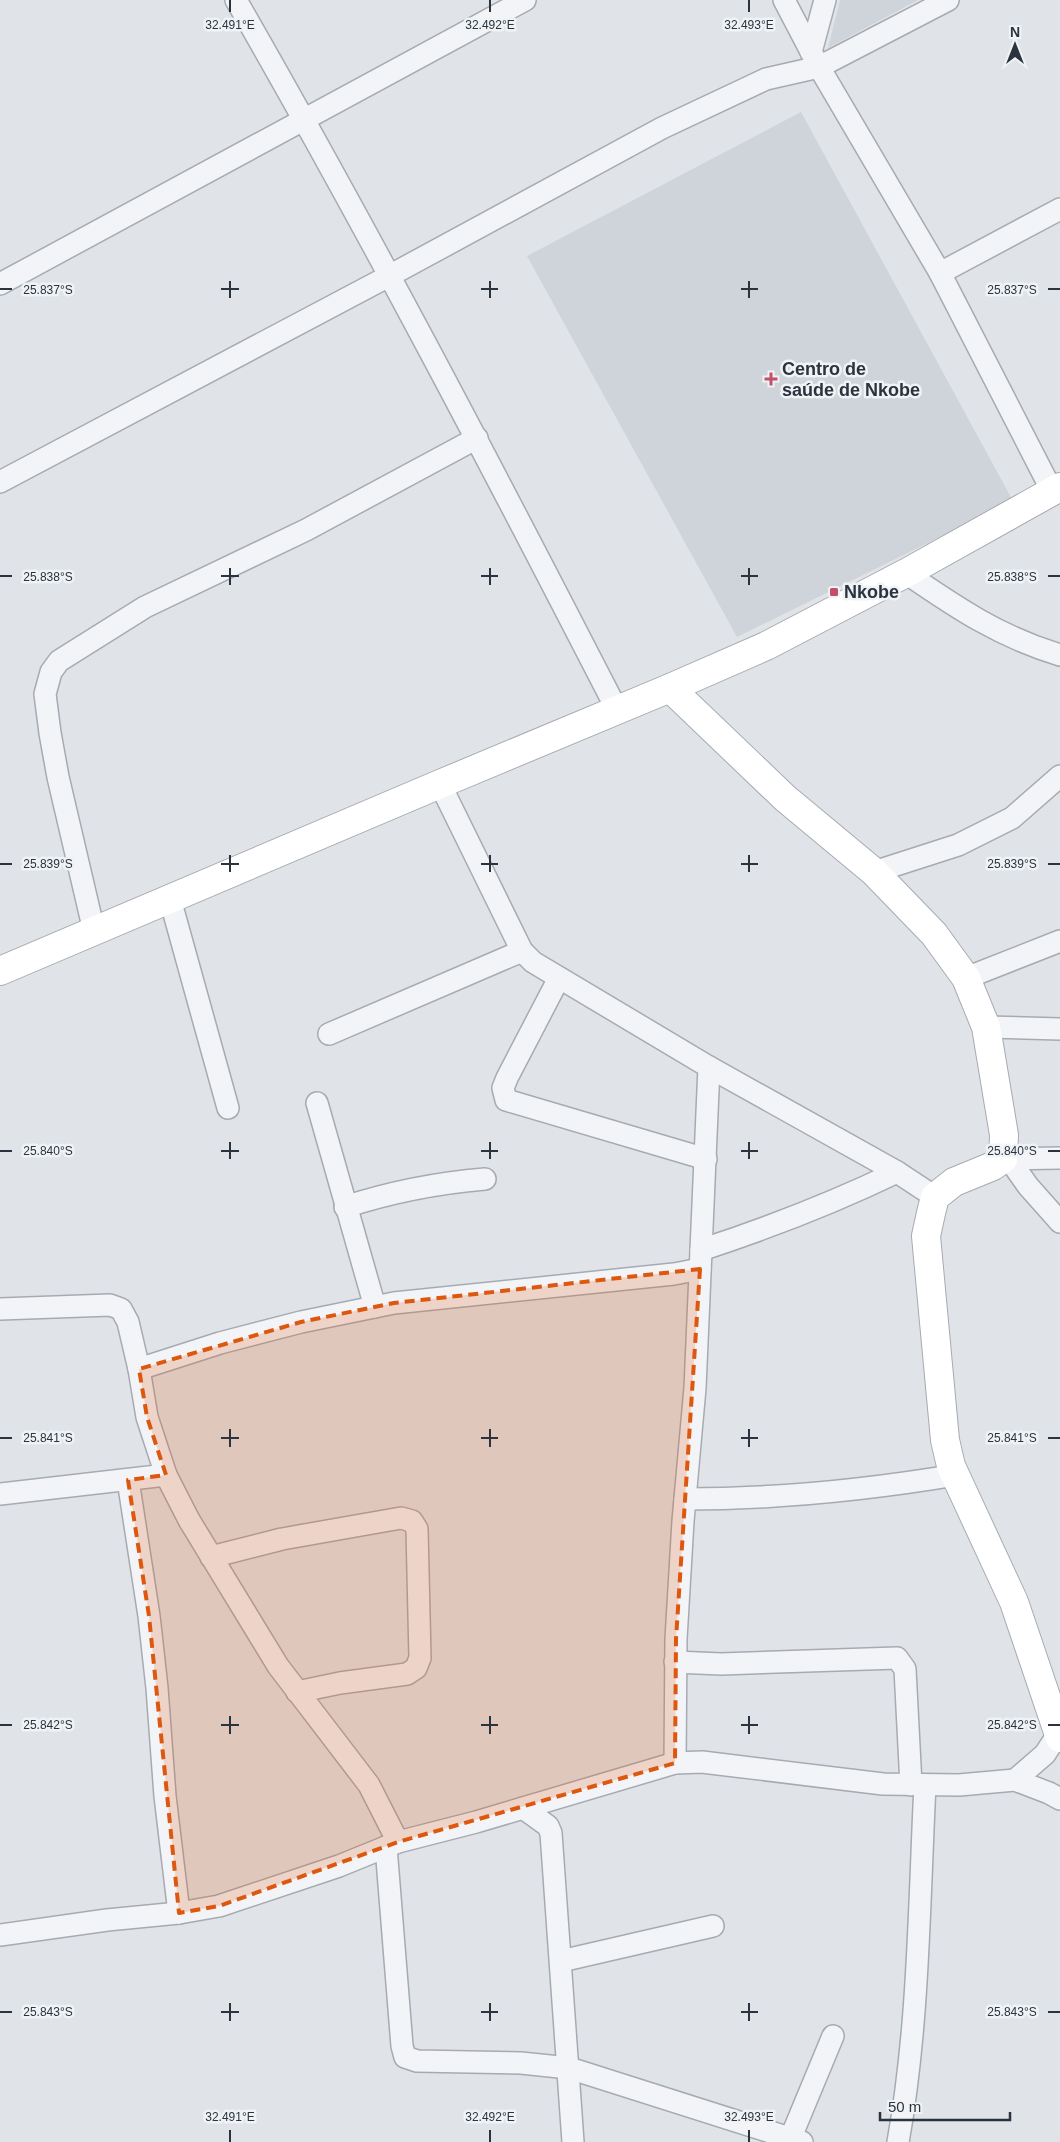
<svg xmlns="http://www.w3.org/2000/svg" width="1060" height="2142" viewBox="0 0 1060 2142" font-family="Arial,sans-serif">
  <rect width="100%" height="100%" fill="#e0e4e8"/>
  <g fill="#cfd3da">
    <path d="M 840,0 L 918,0 L 828,48 Z"/>
    <path d="M 801,112 L 1013,501 L 737,637 L 527,256 Z"/>
  </g>
  <g fill="none" stroke-linecap="round" stroke-linejoin="round">
    <defs>
      <g id="street">
        <path d="M 236,0 C 370,233 494,471 617,710"/>
        <path d="M 784,0 L 819,67 L 940,273 L 1052,491"/>
        <path d="M 811,52 L 825,0"/>
        <path d="M 940,273 L 1060,209"/>
        <path d="M 0,284 L 525,0"/>
        <path d="M 0,482 L 389,276 L 662,128 L 766,79 L 819,67 L 948,0"/>
        <path d="M 906,573 C 957,608 1000,637 1060,655"/>
        <path d="M 440,784 L 522,951 L 533,962 L 709,1067 L 897,1172 L 935,1197"/>
        <path d="M 874,872 L 958,845 L 1012,818 L 1060,776"/>
        <path d="M 170,899 L 228,1108"/>
        <path d="M 94,931 L 58,777 L 50,733 L 45,694 L 51,672 L 59,661 L 145,607 L 306,530 L 477,438"/>
        <path d="M 559,978 L 507,1078 L 503,1088 L 506,1100 L 706,1159"/>
        <path d="M 966,978 L 1060,941"/>
        <path d="M 986,1027 L 1060,1029"/>
        <path d="M 329,1034 L 522,951"/>
        <path d="M 317,1103 L 375,1307"/>
        <path d="M 1003,1159 L 1060,1158"/>
        <path d="M 1009,1159 L 1028,1186 L 1060,1222"/>
        <path d="M 345,1207 C 391,1192 437,1183 485,1179"/>
        <path d="M 701,1250 C 768,1228 833,1203 897,1172"/>
        <path d="M 0,1309 L 110,1305 L 121,1309 L 128,1322 L 139,1369 L 147,1417 L 166,1475 L 189,1520 L 278,1666 L 369,1785 L 398,1842"/>
        <path d="M 139,1369 L 220,1343 L 301,1322 L 394,1303 L 674,1274 L 700,1269"/>
        <path d="M 128,1480 L 149,1616 L 157,1688 L 165,1796 L 179,1913"/>
        <path d="M 0,1494 L 166,1475"/>
        <path d="M 685,1499 C 776,1499 866,1490 956,1475"/>
        <path d="M 211,1557 L 282,1539 L 401,1518 L 412,1521 L 417,1529 L 420,1658 L 416,1668 L 407,1674 L 340,1683 L 297,1692"/>
        <path d="M 675,1662 L 721,1664 L 897,1658 L 905,1669 L 911,1785"/>
        <path d="M 675,1763 L 676,1639 L 683,1521 L 695,1388 L 709,1067"/>
        <path d="M 1015,1780 L 1045,1754 L 1058,1734"/>
        <path d="M 523,1808 L 548,1826 L 551,1833 L 573,2142"/>
        <path d="M 386,1847 L 402,2046 L 405,2057 L 417,2061 L 521,2063 L 569,2068 L 802,2142"/>
        <path d="M 0,1935 L 107,1920 L 179,1913 L 219,1906 L 339,1866 L 398,1842 L 476,1822 L 675,1763 L 702,1762 L 883,1784 L 959,1785 L 1015,1780 L 1049,1793 L 1060,1799"/>
        <path d="M 561,1961 L 713,1926"/>
        <path d="M 791,2137 L 833,2036"/>
        <path d="M 898,2142 C 919,2025 919,1903 925,1785"/>
      </g>
      <g id="secondary">
        <path d="M 670,688 L 785,798 L 874,872 L 934,934 L 966,978 L 986,1027 L 1004,1135 L 1003,1159 L 993,1166 L 954,1182 L 935,1197 L 931,1213 L 926,1236 L 945,1440 L 951,1466 L 1014,1602 L 1060,1738"/>
        <path d="M 0,971 L 440,784 L 670,688 L 766,646 L 906,573 L 1060,487"/>
      </g>
    </defs>
    <use href="#street" stroke="#a6abb2" stroke-width="24"/>
    <use href="#secondary" stroke="#a6abb2" stroke-width="30"/>
    <use href="#street" stroke="#f3f4f7" stroke-width="21"/>
    <use href="#secondary" stroke="#fff" stroke-width="28"/>
  </g>
  <path fill="#de570e" fill-opacity="0.2" stroke="#de570e" stroke-width="4" stroke-dasharray="10 6" stroke-linejoin="round" d="M 700,1269 L 676,1639 L 675,1763 L 398,1842 L 219,1906 L 179,1913 L 149,1616 L 128,1480 L 166,1475 L 147,1417 L 139,1369 L 301,1322 L 394,1303 Z"/>
  <path fill="none" stroke="#2a333e" stroke-width="2" d="M 230,0 L 230,12M 490,0 L 490,12M 749,0 L 749,12M 230,281 L 230,298M 490,281 L 490,298M 749,281 L 749,298M 0,289 L 12,289M 221,289 L 239,289M 481,289 L 498,289M 741,289 L 758,289M 1048,289 L 1060,289M 230,568 L 230,585M 490,568 L 490,585M 749,568 L 749,585M 0,576 L 12,576M 221,576 L 239,576M 481,576 L 498,576M 741,576 L 758,576M 1048,576 L 1060,576M 230,855 L 230,872M 490,855 L 490,872M 749,855 L 749,872M 0,864 L 12,864M 221,864 L 239,864M 481,864 L 498,864M 741,864 L 758,864M 1048,864 L 1060,864M 230,1142 L 230,1159M 490,1142 L 490,1159M 749,1142 L 749,1159M 0,1151 L 12,1151M 221,1151 L 239,1151M 481,1151 L 498,1151M 741,1151 L 758,1151M 1048,1151 L 1060,1151M 230,1429 L 230,1447M 490,1429 L 490,1447M 749,1429 L 749,1447M 0,1438 L 12,1438M 221,1438 L 239,1438M 481,1438 L 498,1438M 741,1438 L 758,1438M 1048,1438 L 1060,1438M 230,1716 L 230,1734M 490,1716 L 490,1734M 749,1716 L 749,1734M 0,1725 L 12,1725M 221,1725 L 239,1725M 481,1725 L 498,1725M 741,1725 L 758,1725M 1048,1725 L 1060,1725M 230,2003 L 230,2021M 490,2003 L 490,2021M 749,2003 L 749,2021M 0,2012 L 12,2012M 221,2012 L 239,2012M 481,2012 L 498,2012M 741,2012 L 758,2012M 1048,2012 L 1060,2012M 230,2130 L 230,2142M 490,2130 L 490,2142M 749,2130 L 749,2142"/>
  <g fill="#c35069" stroke="#f0f3f6" stroke-width="2">
    <path d="M768.5 371.5h5v5h5v5h-5v5h-5v-5h-5v-5h5z"/>
    <rect x="829" y="587" width="10" height="10" rx="2.5"/>
  </g>
  <g text-anchor="middle" dominant-baseline="central" stroke-width="5" stroke-linejoin="round" paint-order="stroke">
    <g font-size="18" font-weight="bold" fill="#2a333e" stroke="#f0f3f6" text-anchor="start">
      <text x="782" y="369">Centro de<tspan x="782" dy="21">saúde de Nkobe</tspan></text>
      <text x="844" y="592">Nkobe</text>
    </g>
  </g>
  <g font-size="12" text-anchor="middle" fill="#2a333e" stroke="#f0f3f6" stroke-width="5" stroke-linejoin="round" paint-order="stroke">
    <text x="230" y="29">32.491°E</text>
    <text x="490" y="29">32.492°E</text>
    <text x="749" y="29">32.493°E</text>
    <text x="48" y="294">25.837°S</text>
    <text x="1012" y="294">25.837°S</text>
    <text x="48" y="581">25.838°S</text>
    <text x="1012" y="581">25.838°S</text>
    <text x="48" y="868">25.839°S</text>
    <text x="1012" y="868">25.839°S</text>
    <text x="48" y="1155">25.840°S</text>
    <text x="1012" y="1155">25.840°S</text>
    <text x="48" y="1442">25.841°S</text>
    <text x="1012" y="1442">25.841°S</text>
    <text x="48" y="1729">25.842°S</text>
    <text x="1012" y="1729">25.842°S</text>
    <text x="48" y="2016">25.843°S</text>
    <text x="1012" y="2016">25.843°S</text>
    <text x="230" y="2121">32.491°E</text>
    <text x="490" y="2121">32.492°E</text>
    <text x="749" y="2121">32.493°E</text>
  </g>
  <g transform="translate(1015 45)" stroke="#f0f3f6" stroke-width="4" paint-order="stroke">
  <path d="M0-4L9 19L0 12L-9 19Z" fill="#2a333e"/>
  <text y="-8" font-size="14" font-weight="bold" text-anchor="middle" fill="#2a333e">N</text>
  </g>
  <path d="M880 2112v8h130v-8" fill="none" stroke="#2a333e" stroke-width="2.5"/>
  <text x="888" y="2112" font-size="15" fill="#2a333e" stroke="#f0f3f6" stroke-width="4" paint-order="stroke">50 m</text>
</svg>
